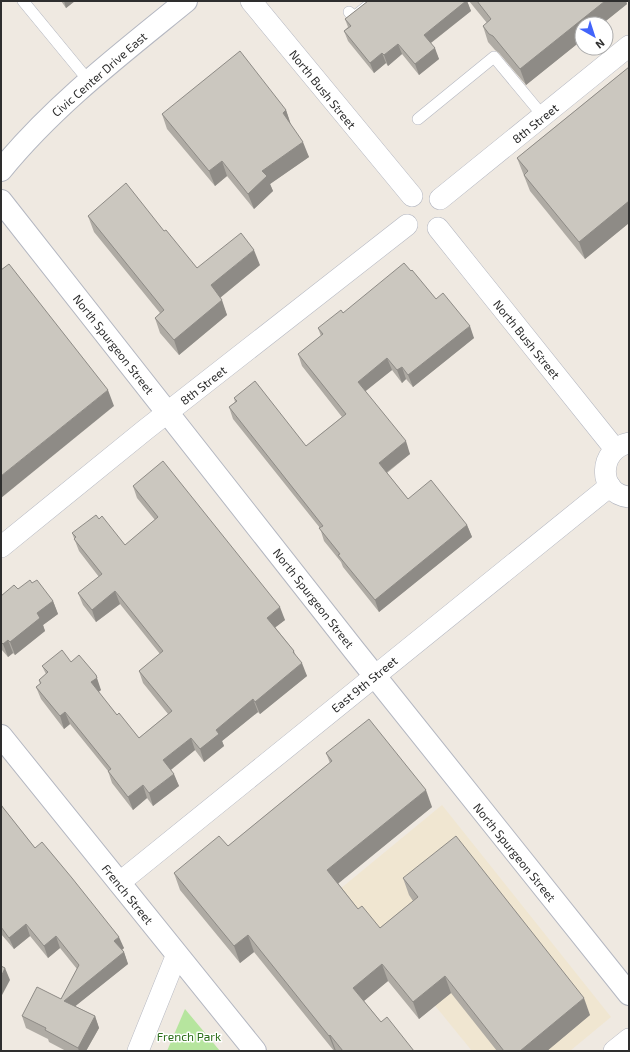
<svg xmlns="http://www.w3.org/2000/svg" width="630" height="1052" viewBox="0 0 630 1052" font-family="'Exo 2',sans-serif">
  <rect width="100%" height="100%" fill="#efe9e1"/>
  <path fill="#f0e6d1" d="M 442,805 L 611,1017 L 570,1051 L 472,1051 L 340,889 Z"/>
  <path fill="#b6e59e" d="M 185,1009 L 220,1051 L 167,1051 Z"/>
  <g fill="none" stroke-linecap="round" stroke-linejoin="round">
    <defs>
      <g id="lane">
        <path d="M 23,1 L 88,80"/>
        <path d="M 349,12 L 354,17 L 374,1"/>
        <path d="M 418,119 L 494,57 L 543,116"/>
      </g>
      <g id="street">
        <path d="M 251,1 L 412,196"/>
        <path d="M 440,199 L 629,46"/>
        <path d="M 438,228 L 615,449"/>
        <path d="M 629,443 C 598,449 597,494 629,497"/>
        <path d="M 1,547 L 145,430 L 407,225"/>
        <path d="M 119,883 L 610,486"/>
        <path d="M 138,1051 L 177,954"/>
        <path d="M 614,1051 L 629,1039"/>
      </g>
      <g id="secondary">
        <path d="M 1,170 C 54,105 121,54 186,1"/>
        <path d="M 1,201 L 354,650 L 629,994"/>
        <path d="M 1,736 L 255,1051"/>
      </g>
    </defs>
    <use href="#lane" stroke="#b4b7c1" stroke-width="12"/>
    <use href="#street" stroke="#b4b7c1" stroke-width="22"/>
    <use href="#secondary" stroke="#b4b7c1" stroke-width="24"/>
    <use href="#lane" stroke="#fff" stroke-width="11"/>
    <use href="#street" stroke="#fff" stroke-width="21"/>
    <use href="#secondary" stroke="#fff" stroke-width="22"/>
  </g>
  <g fill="#afaba4">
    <path d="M 61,1 L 75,1 L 66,8 Z"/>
    <path d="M 368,1 L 467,1 L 471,11 L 431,43 L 439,59 L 419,75 L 402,54 L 388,66 L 386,63 L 374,73 L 348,41 L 344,31 L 348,27 L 345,19 Z"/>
    <path d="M 469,1 L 626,1 L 627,4 L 526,85 L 499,53 L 495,50 L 488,42 L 483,26 L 487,23 Z"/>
    <path d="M 629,67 L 629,223 L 585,259 L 530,191 L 517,158 Z"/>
    <path d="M 286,110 L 291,125 L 309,157 L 270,184 L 273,191 L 254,209 L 227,176 L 215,186 L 167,129 L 162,114 Z"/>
    <path d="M 88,216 L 164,231 L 197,268 L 260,265 L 220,298 L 227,315 L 179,355 L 160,333 L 155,318 L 160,313 L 94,232 Z"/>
    <path d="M 411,271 L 436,299 L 474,338 L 413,387 L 406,379 L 402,383 L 392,370 L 365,391 L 410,454 L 387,473 L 408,499 L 467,525 L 472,537 L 379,612 L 343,567 L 341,562 L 324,541 L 320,528 L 233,419 L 229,407 L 235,402 L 234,398 L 306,446 L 342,417 L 302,366 L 298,354 L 321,336 L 318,328 Z"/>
    <path d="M 133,486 L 285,620 L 275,627 L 294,651 L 296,656 L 307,676 L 260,714 L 258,712 L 222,741 L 224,746 L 204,762 L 195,750 L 171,770 L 179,786 L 153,806 L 147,798 L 133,810 L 112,783 L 108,771 L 70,724 L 64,729 L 41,699 L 36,687 L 40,684 L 39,680 L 46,674 L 42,666 L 71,662 L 101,690 L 98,692 L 117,715 L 139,738 L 168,714 L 143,683 L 139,671 L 160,654 L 120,604 L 96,622 L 83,605 L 78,593 L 99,577 L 79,551 L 72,533 L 99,519 L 125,545 L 155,520 L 137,498 Z"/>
    <path d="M 32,583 L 53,601 L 58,614 L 43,625 L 45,631 L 15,655 L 13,653 L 8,657 L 1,649 L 1,596 Z"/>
    <path d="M 326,753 L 432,807 L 338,883 L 358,909 L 380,928 L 413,901 L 409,895 L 403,878 L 590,1015 L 547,1051 L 497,1051 L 451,993 L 419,1019 L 388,981 L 364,1001 L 381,1022 L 414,1051 L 334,1051 L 254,952 L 240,963 L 180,890 L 174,873 L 228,846 L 330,763 Z"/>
    <path d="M 1,802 L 3,808 L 35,848 L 124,948 L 122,950 L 124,952 L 128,964 L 75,1006 L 95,1016 L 99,1028 L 86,1051 L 66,1051 L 49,1042 L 48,1039 L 26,1028 L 22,1016 L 61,999 L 77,969 L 60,948 L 48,958 L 30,936 L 14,949 L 1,934 Z"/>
  </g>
  <g fill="#8e8b86">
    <path d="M 64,1 L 75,1 L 66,8 Z"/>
    <path d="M 466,1 L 467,1 L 471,11 L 428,45 L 424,35 Z"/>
    <path d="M 605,1 L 626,1 L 627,4 L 602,24 L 582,24 L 582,40 L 526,85 L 520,69 Z"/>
    <path d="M 398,44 L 402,54 L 388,66 L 384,55 Z"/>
    <path d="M 435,48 L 439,59 L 419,75 L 415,64 Z"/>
    <path d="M 382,53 L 386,63 L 374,73 L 370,63 Z"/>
    <path d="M 286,110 L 291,125 L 283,113 Z"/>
    <path d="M 303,142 L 309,157 L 270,184 L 273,191 L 254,209 L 248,194 L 262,171 Z"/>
    <path d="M 222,161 L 227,176 L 215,186 L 209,171 Z"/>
    <path d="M 629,201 L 629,223 L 585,259 L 579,242 Z"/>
    <path d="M 254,250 L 260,265 L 216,301 L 211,285 Z"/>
    <path d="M 222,300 L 227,315 L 179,355 L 174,340 Z"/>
    <path d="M 470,326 L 474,338 L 413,387 L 408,375 Z"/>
    <path d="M 387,358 L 392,370 L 362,394 L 358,382 Z"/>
    <path d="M 402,367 L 406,379 L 402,383 L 397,370 Z"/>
    <path d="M 108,390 L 114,406 L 1,498 L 1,476 Z"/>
    <path d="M 406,441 L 410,454 L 383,475 L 379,463 Z"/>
    <path d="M 467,525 L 472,537 L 379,612 L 375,600 Z"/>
    <path d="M 115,591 L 120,604 L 96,622 L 92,610 Z"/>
    <path d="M 53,601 L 58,614 L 43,625 L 45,631 L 15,655 L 10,642 L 37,613 Z"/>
    <path d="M 280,607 L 285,620 L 272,630 L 267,618 Z"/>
    <path d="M 8,640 L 13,653 L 8,657 L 3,644 Z"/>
    <path d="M 302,663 L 307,676 L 260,714 L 255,702 Z"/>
    <path d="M 96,675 L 101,690 L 95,695 L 91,682 Z"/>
    <path d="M 253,699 L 258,712 L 222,741 L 224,746 L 204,762 L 200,749 L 216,730 Z"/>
    <path d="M 65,712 L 70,724 L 64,729 L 60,716 Z"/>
    <path d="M 191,738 L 195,750 L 168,772 L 163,760 Z"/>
    <path d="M 174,774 L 179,786 L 153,806 L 149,793 Z"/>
    <path d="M 143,785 L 147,798 L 133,810 L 128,797 Z"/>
    <path d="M 426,790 L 432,807 L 334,887 L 327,870 Z"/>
    <path d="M 26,924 L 30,936 L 14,949 L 9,938 Z"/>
    <path d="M 248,935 L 254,952 L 240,963 L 234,946 Z"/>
    <path d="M 56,936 L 60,948 L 48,958 L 44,946 Z"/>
    <path d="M 119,937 L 124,948 L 119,952 L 114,941 Z"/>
    <path d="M 124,952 L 128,964 L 68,1012 L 64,1001 Z"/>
    <path d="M 382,964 L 388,981 L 359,1005 L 353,988 Z"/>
    <path d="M 5,968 L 10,980 L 1,997 L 1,977 Z"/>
    <path d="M 445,976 L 451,993 L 419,1019 L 413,1002 Z"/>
    <path d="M 584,998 L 590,1015 L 547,1051 L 520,1051 Z"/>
    <path d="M 95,1016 L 99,1028 L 86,1051 L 79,1051 L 78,1048 Z"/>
    <path d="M 330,1035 L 336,1051 L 335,1051 L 329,1036 Z"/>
  </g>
  <g fill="#cbc7bf" stroke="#8e8b86">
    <path d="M 368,1 L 466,1 L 424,35 L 435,48 L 415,64 L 398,44 L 384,55 L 382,53 L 370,63 L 344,31 L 351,26 L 345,19 Z"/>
    <path d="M 477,1 L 605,1 L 520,69 L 493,36 L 489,34 L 483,26 L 491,19 Z"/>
    <path d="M 240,51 L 286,110 L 283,113 L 303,142 L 262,171 L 267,176 L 248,194 L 222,161 L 209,171 L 162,114 Z"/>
    <path d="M 629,67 L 629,201 L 579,242 L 524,175 L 528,171 L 517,158 Z"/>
    <path d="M 126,183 L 164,231 L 166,230 L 197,268 L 241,233 L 254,250 L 211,285 L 222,300 L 174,340 L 155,318 L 164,310 L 88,216 Z"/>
    <path d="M 404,263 L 411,271 L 412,270 L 436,299 L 443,293 L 470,326 L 408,375 L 402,367 L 397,370 L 387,358 L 358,382 L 406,441 L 379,463 L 408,499 L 431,480 L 467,525 L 375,600 L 338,555 L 340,554 L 319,528 L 323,526 L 229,407 L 237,401 L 234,398 L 255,381 L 306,446 L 346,414 L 298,354 L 323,334 L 318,328 L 341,310 L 343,313 Z"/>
    <path d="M 9,264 L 108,390 L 1,476 L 1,270 Z"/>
    <path d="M 163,461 L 280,607 L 267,618 L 294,651 L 293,652 L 302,663 L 255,702 L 253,699 L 216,730 L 219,734 L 200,749 L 191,738 L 163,760 L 174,774 L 149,793 L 143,785 L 128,797 L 108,771 L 111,769 L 65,712 L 60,716 L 36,687 L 41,683 L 39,680 L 48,672 L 42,666 L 62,650 L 71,662 L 79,655 L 96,675 L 97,678 L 91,682 L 117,715 L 119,713 L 139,738 L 172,711 L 139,671 L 163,651 L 115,591 L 92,610 L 78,593 L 102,574 L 74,539 L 76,537 L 72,533 L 96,515 L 99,519 L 102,516 L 125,545 L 158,517 L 133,486 Z"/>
    <path d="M 30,580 L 32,583 L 37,580 L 53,601 L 37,613 L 40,618 L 10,642 L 8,640 L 3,644 L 1,642 L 1,596 L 14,585 L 18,589 Z"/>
    <path d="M 369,719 L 426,790 L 327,870 L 358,909 L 362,906 L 380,928 L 418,897 L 403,878 L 456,836 L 584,998 L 520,1051 L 504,1051 L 445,976 L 413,1002 L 382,964 L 353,988 L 381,1022 L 387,1017 L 414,1051 L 343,1051 L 330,1035 L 329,1036 L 248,935 L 234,946 L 174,873 L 219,836 L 228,846 L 332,761 L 326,753 Z"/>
    <path d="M 1,805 L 35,848 L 42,842 L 72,878 L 119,937 L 114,941 L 124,952 L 64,1001 L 95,1016 L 78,1048 L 45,1030 L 46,1028 L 22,1016 L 37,987 L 61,999 L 79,965 L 56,936 L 44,946 L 26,924 L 9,938 L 1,927 Z"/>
    <path d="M 1,966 L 5,968 L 1,977 Z"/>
  </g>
  <g text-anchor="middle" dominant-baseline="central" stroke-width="3" stroke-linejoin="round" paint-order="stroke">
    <g font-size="12" fill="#2e2e2e" stroke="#fff">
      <text transform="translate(99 74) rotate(-41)">Civic Center Drive East</text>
      <text transform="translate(323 89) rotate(51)">North Bush Street</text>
      <text transform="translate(535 123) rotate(-39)">8th Street</text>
      <text transform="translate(527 339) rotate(51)">North Bush Street</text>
      <text transform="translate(114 344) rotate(52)">North Spurgeon Street</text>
      <text transform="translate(203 385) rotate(-38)">8th Street</text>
      <text transform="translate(314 598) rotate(52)">North Spurgeon Street</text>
      <text transform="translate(364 684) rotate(-39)">East 9th Street</text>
      <text transform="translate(515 852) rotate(51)">North Spurgeon Street</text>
      <text transform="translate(128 894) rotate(51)">French Street</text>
    </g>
    <g font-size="12" fill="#2c6e1b" stroke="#fff">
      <text x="189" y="1036">French Park</text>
    </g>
  </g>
  <rect width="630" height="1052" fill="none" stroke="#2e2e2e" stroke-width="4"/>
  <g transform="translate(594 36) rotate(141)"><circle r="19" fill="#ffffff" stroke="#ababab"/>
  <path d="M0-3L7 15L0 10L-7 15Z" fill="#4264fb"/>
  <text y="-6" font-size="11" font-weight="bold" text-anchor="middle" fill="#2e2e2e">N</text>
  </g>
</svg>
